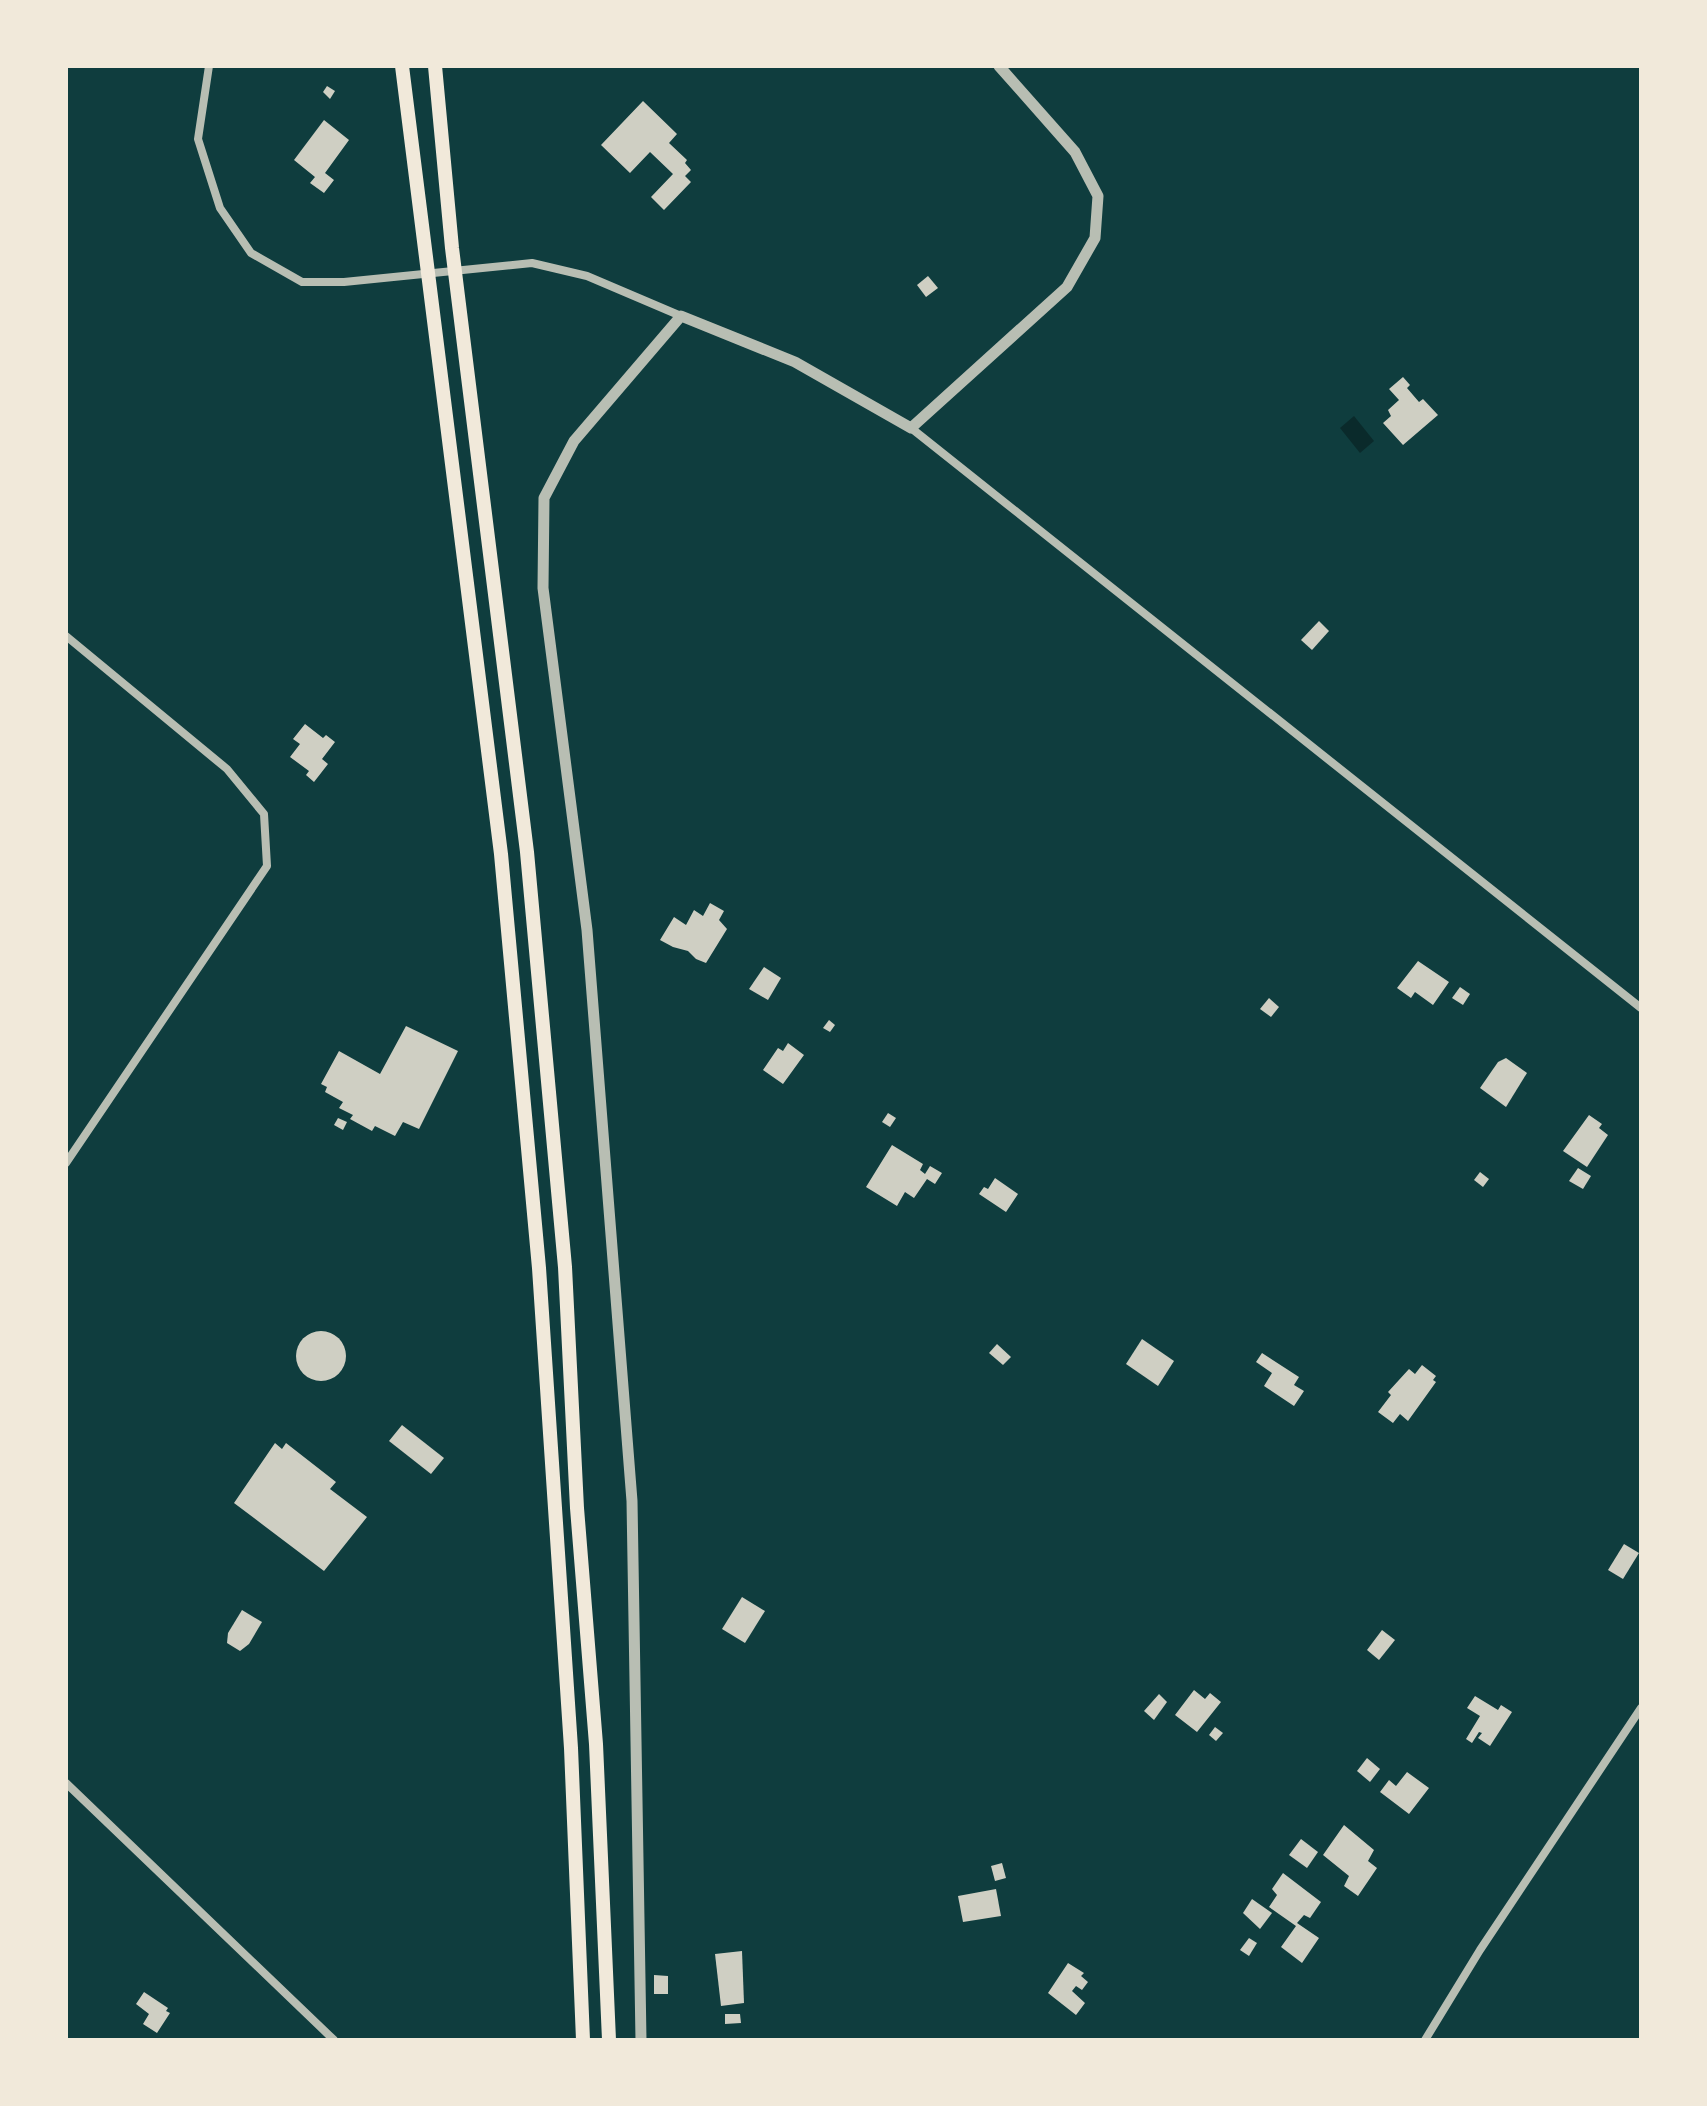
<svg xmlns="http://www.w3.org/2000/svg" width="1707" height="2106" viewBox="0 0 1707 2106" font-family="Lato,sans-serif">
  <rect width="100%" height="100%" fill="#0f3d3e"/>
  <path fill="#0a2a2b" d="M 1354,416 L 1374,441 L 1360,453 L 1340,428 Z"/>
  <g fill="#cfcfc3">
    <path d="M 327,86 L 335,91 L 330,99 L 323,92 Z"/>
    <path d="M 643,101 L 677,134 L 669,143 L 687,160 L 685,163 L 691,170 L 685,176 L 691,182 L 664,210 L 651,197 L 673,174 L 650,152 L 630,173 L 601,145 Z"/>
    <path d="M 324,120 L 349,140 L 325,173 L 334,180 L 324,193 L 310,183 L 315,177 L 294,160 Z"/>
    <path d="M 928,276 L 938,288 L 926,297 L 917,285 Z"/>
    <path d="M 1403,377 L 1410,385 L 1407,388 L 1419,402 L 1423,399 L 1438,415 L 1403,445 L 1383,423 L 1391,416 L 1388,410 L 1399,400 L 1389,389 Z"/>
    <path d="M 1319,621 L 1329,631 L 1312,650 L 1301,640 Z"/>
    <path d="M 305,724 L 323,738 L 326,735 L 335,742 L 322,759 L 328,764 L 314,782 L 306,775 L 309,771 L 290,757 L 300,744 L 293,739 Z"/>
    <path d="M 710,903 L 724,911 L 719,920 L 727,929 L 706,963 L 696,959 L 688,951 L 673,947 L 660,940 L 674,917 L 686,925 L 694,910 L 703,916 Z"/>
    <path d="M 1418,961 L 1449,982 L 1433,1005 L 1415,992 L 1411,998 L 1397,988 Z"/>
    <path d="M 764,967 L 781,978 L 768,1000 L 749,989 Z"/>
    <path d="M 1460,987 L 1470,994 L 1463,1005 L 1452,998 Z"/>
    <path d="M 1269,998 L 1279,1007 L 1271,1017 L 1260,1009 Z"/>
    <path d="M 829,1020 L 835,1025 L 830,1032 L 823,1028 Z"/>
    <path d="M 406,1026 L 458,1051 L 419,1129 L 403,1122 L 395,1136 L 375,1126 L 372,1131 L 350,1119 L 353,1115 L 339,1108 L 343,1102 L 325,1092 L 327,1087 L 321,1084 L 339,1051 L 380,1074 Z"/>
    <path d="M 788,1043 L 804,1055 L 783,1084 L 763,1070 L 778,1048 L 783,1051 Z"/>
    <path d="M 1506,1058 L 1527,1073 L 1506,1107 L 1480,1088 L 1498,1062 Z"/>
    <path d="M 888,1113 L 896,1118 L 890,1127 L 882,1122 Z"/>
    <path d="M 1589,1115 L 1602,1124 L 1599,1128 L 1608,1135 L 1587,1167 L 1563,1151 Z"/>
    <path d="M 338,1118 L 347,1122 L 343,1130 L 334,1125 Z"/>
    <path d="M 892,1145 L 923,1164 L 920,1170 L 925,1174 L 930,1166 L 942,1173 L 935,1184 L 927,1179 L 914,1198 L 905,1192 L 897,1206 L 866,1187 Z"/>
    <path d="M 1578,1168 L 1591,1176 L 1583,1189 L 1569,1181 Z"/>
    <path d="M 1480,1172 L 1489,1179 L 1483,1187 L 1474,1180 Z"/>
    <path d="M 995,1178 L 1018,1194 L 1006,1212 L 979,1194 L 984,1187 L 988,1189 Z"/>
    <circle cx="321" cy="1356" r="25"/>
    <path d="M 1142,1339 L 1174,1361 L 1158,1386 L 1126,1364 Z"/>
    <path d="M 997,1344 L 1011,1357 L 1003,1365 L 989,1353 Z"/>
    <path d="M 1262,1353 L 1299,1377 L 1294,1385 L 1304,1391 L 1294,1406 L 1264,1386 L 1272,1373 L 1256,1362 Z"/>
    <path d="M 1422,1365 L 1436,1376 L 1433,1380 L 1436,1382 L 1408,1421 L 1400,1414 L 1393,1423 L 1378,1412 L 1391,1395 L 1388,1392 L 1409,1369 L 1415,1374 Z"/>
    <path d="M 402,1425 L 444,1458 L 431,1474 L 389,1441 Z"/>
    <path d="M 275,1443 L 282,1449 L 286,1443 L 336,1482 L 330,1489 L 367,1517 L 324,1571 L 234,1503 Z"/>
    <path d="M 1624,1544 L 1639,1553 L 1623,1579 L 1608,1570 Z"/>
    <path d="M 742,1597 L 765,1611 L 745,1643 L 722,1629 Z"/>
    <path d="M 242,1610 L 262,1622 L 249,1644 L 240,1651 L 227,1643 L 228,1633 Z"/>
    <path d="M 1382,1630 L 1395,1640 L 1379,1660 L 1367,1650 Z"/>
    <path d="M 1194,1690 L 1205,1699 L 1210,1693 L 1221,1702 L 1197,1732 L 1175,1715 Z"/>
    <path d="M 1159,1694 L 1167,1702 L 1154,1720 L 1144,1711 Z"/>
    <path d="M 1475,1696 L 1498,1710 L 1501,1705 L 1512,1712 L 1490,1746 L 1478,1738 L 1482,1733 L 1479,1732 L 1472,1743 L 1466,1739 L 1480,1716 L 1467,1708 Z"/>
    <path d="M 1215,1727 L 1223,1733 L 1216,1741 L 1209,1735 Z"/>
    <path d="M 1367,1758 L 1380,1769 L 1370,1782 L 1357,1771 Z"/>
    <path d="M 1407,1772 L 1429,1788 L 1409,1814 L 1380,1792 L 1389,1780 L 1396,1786 Z"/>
    <path d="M 1344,1825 L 1374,1850 L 1368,1861 L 1377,1868 L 1358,1896 L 1344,1886 L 1349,1876 L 1323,1855 Z"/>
    <path d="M 1301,1839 L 1318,1852 L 1307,1868 L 1289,1855 Z"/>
    <path d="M 1002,1863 L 1006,1878 L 995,1881 L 991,1866 Z"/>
    <path d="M 1283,1873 L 1321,1902 L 1310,1918 L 1304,1915 L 1297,1923 L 1319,1938 L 1302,1963 L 1281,1947 L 1296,1926 L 1269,1907 L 1277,1895 L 1272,1889 Z"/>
    <path d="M 996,1889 L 1001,1916 L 963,1922 L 958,1896 Z"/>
    <path d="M 1252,1899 L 1272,1913 L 1260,1929 L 1243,1913 Z"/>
    <path d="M 1249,1938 L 1257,1943 L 1249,1956 L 1240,1950 Z"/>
    <path d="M 742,1951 L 744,2003 L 721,2006 L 715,1954 Z"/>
    <path d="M 1068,1963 L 1084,1973 L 1081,1976 L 1088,1982 L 1082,1990 L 1076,1986 L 1072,1991 L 1085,2003 L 1076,2015 L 1048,1993 Z"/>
    <path d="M 654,1975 L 668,1976 L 668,1994 L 654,1994 Z"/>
    <path d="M 144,1992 L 168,2008 L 166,2011 L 170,2013 L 157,2033 L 143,2024 L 149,2014 L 136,2004 Z"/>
    <path d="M 725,2014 L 740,2014 L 741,2023 L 725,2024 Z"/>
  </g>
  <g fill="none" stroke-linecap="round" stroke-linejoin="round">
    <g stroke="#b8beb3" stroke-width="8">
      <path d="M 209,66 L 198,139 L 220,208 L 251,253 L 302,282 L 344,282 L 532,263 L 587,276 L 681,316"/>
      <path d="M 911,428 L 1641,1008"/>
      <path d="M 66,636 L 227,769 L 264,814 L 267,866 L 66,1163"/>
      <path d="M 66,1783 L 334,2040"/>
      <path d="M 1425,2040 L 1480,1950 L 1641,1708"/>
    </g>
    <path stroke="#b8beb3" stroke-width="11" d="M 641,2040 L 632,1501 L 587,930 L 543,588 L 544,498 L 574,441 L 681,316 L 795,362 L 911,428 L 1067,287 L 1095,238 L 1098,196 L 1075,152 L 999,66"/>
    <g stroke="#f1e9da" stroke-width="14">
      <path d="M 402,66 L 501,854 L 539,1268 L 571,1748 L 583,2040"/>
      <path d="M 435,66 L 452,248 L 527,852 L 565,1267 L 577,1508 L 596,1744 L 609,2040"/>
    </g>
  </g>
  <rect width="1707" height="2106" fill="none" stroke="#f1e9da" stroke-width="136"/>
</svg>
